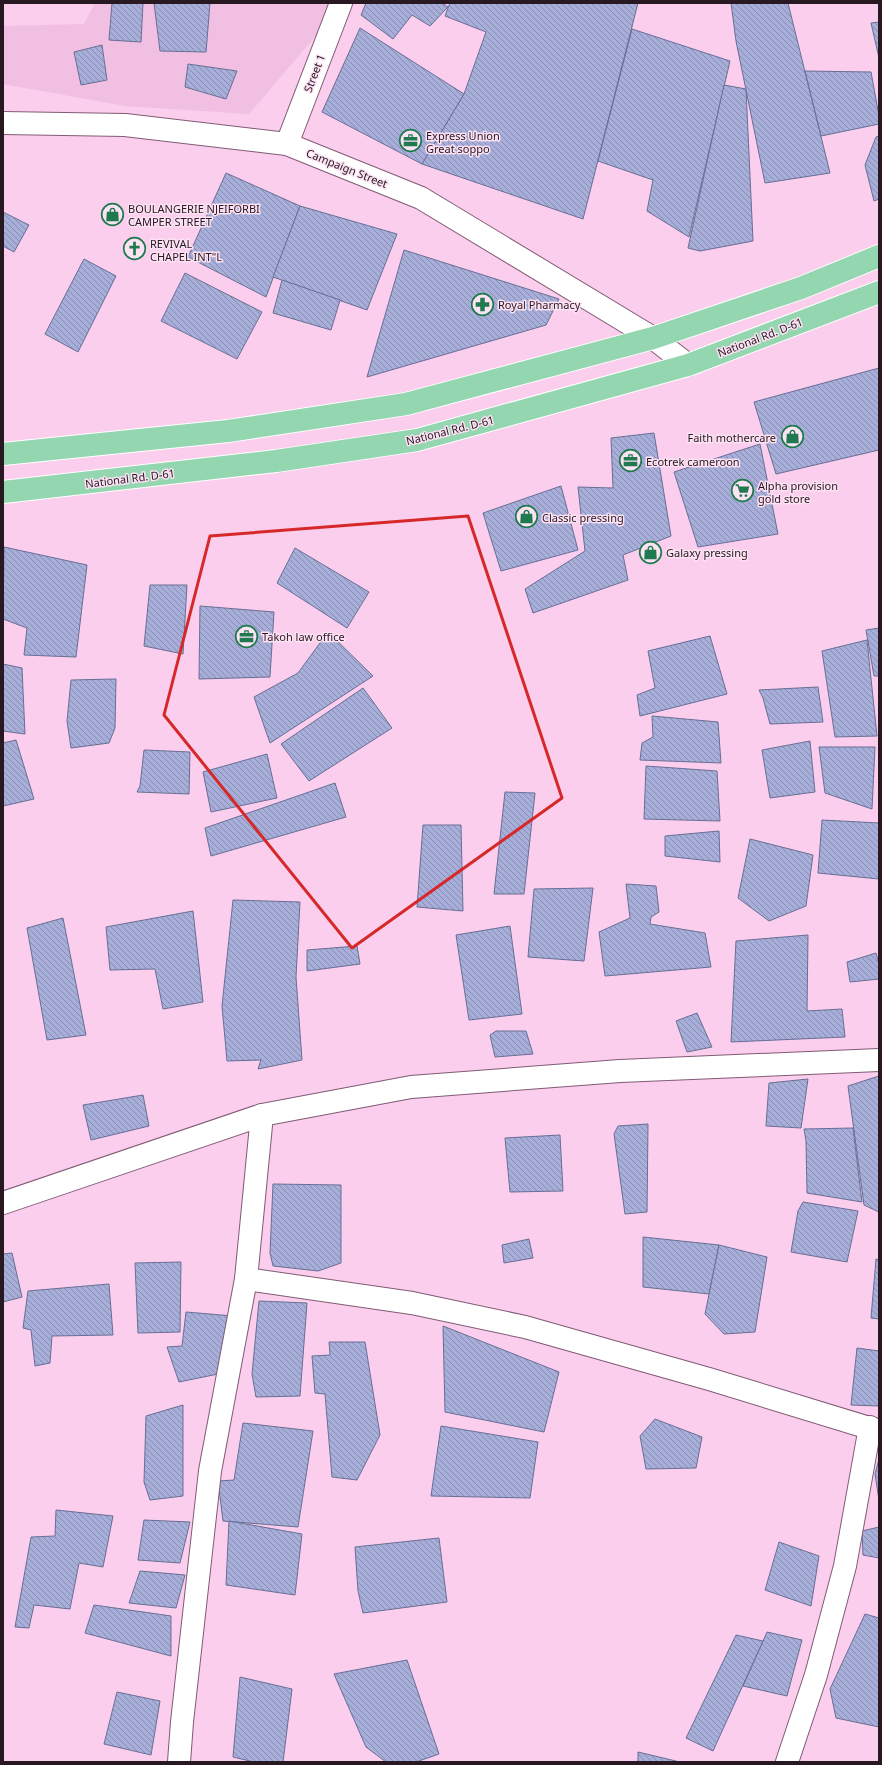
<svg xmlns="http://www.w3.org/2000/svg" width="882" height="1765" viewBox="0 0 882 1765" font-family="'Noto Sans',sans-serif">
  <defs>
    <pattern id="building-back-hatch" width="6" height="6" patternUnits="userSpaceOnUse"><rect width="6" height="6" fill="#a8aeda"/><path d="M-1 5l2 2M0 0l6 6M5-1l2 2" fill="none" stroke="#898db0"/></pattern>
  </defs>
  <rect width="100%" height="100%" fill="#faceec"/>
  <path fill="#f0bfe1" d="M 95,3 L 329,3 L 318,33 L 249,114 L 125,106 L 3,84 L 3,26 L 84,24 Z"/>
  <g fill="url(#building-back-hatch)" stroke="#686e95">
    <path d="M 112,3 L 143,3 L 141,42 L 109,40 Z"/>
    <path d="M 154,3 L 210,3 L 206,52 L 160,51 Z"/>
    <path d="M 366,3 L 442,3 L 448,7 L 430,26 L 412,15 L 393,39 L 361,15 Z"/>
    <path d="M 450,3 L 638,3 L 583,219 L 422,164 L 464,94 L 486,32 L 445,16 Z"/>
    <path d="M 731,3 L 788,3 L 830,173 L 765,183 L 736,41 Z"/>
    <path d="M 879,22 L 879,58 L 871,23 Z"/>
    <path d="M 360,28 L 464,94 L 422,164 L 322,112 Z"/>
    <path d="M 632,29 L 730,61 L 689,237 L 647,211 L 653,180 L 598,161 Z"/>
    <path d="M 102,45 L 107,80 L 81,85 L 74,52 Z"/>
    <path d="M 188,64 L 237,71 L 226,99 L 185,87 Z"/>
    <path d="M 805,71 L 871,72 L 879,116 L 879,124 L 821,136 Z"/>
    <path d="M 724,85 L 746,89 L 753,241 L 700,251 L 688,248 Z"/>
    <path d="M 879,136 L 879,199 L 874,201 L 865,165 L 876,137 Z"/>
    <path d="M 226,173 L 300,206 L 266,297 L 188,257 Z"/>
    <path d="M 300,206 L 397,234 L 367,310 L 273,277 Z"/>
    <path d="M 3,212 L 29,225 L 14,252 L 3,246 Z"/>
    <path d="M 404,250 L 559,299 L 546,325 L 367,377 Z"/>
    <path d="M 84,259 L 116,276 L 78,352 L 45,334 Z"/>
    <path d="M 185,273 L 262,312 L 237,359 L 161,321 Z"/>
    <path d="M 282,280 L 340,300 L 331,330 L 273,313 Z"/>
    <path d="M 879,368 L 879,450 L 776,474 L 754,402 Z"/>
    <path d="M 654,433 L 671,536 L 623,555 L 628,580 L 533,613 L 525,589 L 585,551 L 578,487 L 613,488 L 611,438 Z"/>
    <path d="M 760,444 L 778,534 L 698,547 L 674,472 Z"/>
    <path d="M 561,486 L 578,550 L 501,571 L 483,513 Z"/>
    <path d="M 4,547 L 87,565 L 76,657 L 24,655 L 27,628 L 3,619 Z"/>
    <path d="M 295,548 L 369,592 L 347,628 L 277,583 Z"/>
    <path d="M 150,585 L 187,585 L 183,654 L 144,646 Z"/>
    <path d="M 200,606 L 274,612 L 270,677 L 199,679 Z"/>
    <path d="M 879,628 L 879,676 L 874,676 L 866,630 Z"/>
    <path d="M 328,632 L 373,676 L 270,743 L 254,697 L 298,673 Z"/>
    <path d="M 710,636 L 727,694 L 640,716 L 637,695 L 655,688 L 648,651 Z"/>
    <path d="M 867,640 L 877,736 L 835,737 L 822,651 Z"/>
    <path d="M 3,664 L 22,668 L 25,734 L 3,731 Z"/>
    <path d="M 116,679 L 115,728 L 109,743 L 71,748 L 67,721 L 71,680 Z"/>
    <path d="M 818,687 L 823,722 L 770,724 L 763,698 L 759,690 Z"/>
    <path d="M 363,688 L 392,728 L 309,781 L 281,744 Z"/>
    <path d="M 652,716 L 718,722 L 721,763 L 640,760 L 642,743 L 653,737 Z"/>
    <path d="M 16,740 L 34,799 L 3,806 L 3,743 Z"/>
    <path d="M 810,741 L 815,792 L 770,798 L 762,750 Z"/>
    <path d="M 819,747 L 875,747 L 872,809 L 825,793 Z"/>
    <path d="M 144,750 L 190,752 L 189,794 L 137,792 L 140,786 Z"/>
    <path d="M 267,754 L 277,798 L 211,812 L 203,772 Z"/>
    <path d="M 646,766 L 717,771 L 720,821 L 644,819 Z"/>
    <path d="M 335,783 L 346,817 L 211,856 L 205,828 Z"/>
    <path d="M 505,792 L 535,793 L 524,894 L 494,894 Z"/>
    <path d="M 822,820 L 879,823 L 879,879 L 818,873 Z"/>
    <path d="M 423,825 L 461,825 L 463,911 L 417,907 Z"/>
    <path d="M 719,831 L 720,862 L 665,856 L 665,836 Z"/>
    <path d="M 750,839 L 813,855 L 806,906 L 769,921 L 738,898 Z"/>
    <path d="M 626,884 L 656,886 L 659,912 L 651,917 L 650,924 L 705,933 L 711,967 L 605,976 L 599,932 L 630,918 Z"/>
    <path d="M 593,888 L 584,961 L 528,957 L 534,889 Z"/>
    <path d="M 233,900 L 300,902 L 296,977 L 302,1060 L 258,1069 L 261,1060 L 227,1061 L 222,1006 Z"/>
    <path d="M 193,911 L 203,1002 L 163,1009 L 155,969 L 110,970 L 106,927 Z"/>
    <path d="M 63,918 L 86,1035 L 47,1040 L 27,928 Z"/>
    <path d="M 510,926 L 522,1014 L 469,1020 L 456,935 Z"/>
    <path d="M 808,935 L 807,1011 L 842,1009 L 845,1037 L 731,1042 L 736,941 Z"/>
    <path d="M 357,946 L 360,964 L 307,971 L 307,950 Z"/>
    <path d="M 876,953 L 879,964 L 879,979 L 850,982 L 847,962 Z"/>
    <path d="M 697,1013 L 712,1047 L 687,1052 L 676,1021 Z"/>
    <path d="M 496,1031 L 526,1031 L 533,1054 L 495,1057 L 490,1035 Z"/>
    <path d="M 879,1076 L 879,1212 L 864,1205 L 848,1086 Z"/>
    <path d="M 808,1079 L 801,1128 L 766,1126 L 769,1083 Z"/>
    <path d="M 143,1095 L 149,1126 L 91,1140 L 83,1105 Z"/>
    <path d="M 648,1124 L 647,1212 L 625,1214 L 614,1134 L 618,1126 Z"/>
    <path d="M 853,1128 L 862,1202 L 807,1193 L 806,1141 L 804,1129 Z"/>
    <path d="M 560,1135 L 563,1191 L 510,1192 L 505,1138 Z"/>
    <path d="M 273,1184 L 341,1185 L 341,1263 L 318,1271 L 273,1266 L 270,1253 Z"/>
    <path d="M 803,1202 L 858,1211 L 847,1262 L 791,1252 L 798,1211 Z"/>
    <path d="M 643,1237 L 719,1245 L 709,1294 L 643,1287 Z"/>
    <path d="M 529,1239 L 533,1258 L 504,1263 L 502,1245 Z"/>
    <path d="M 719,1245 L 767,1257 L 755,1332 L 724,1334 L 705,1314 Z"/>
    <path d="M 12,1253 L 22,1297 L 3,1302 L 3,1254 Z"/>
    <path d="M 876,1259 L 879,1260 L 879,1319 L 871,1318 Z"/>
    <path d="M 181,1262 L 180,1332 L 138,1333 L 135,1263 Z"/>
    <path d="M 109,1284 L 113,1335 L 52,1336 L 50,1363 L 35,1366 L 31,1330 L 23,1328 L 28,1291 Z"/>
    <path d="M 259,1301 L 307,1303 L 300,1396 L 256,1397 L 252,1374 Z"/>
    <path d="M 186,1312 L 233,1316 L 223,1373 L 179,1382 L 167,1347 L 182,1346 Z"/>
    <path d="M 443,1326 L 559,1372 L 544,1432 L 445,1412 Z"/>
    <path d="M 329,1342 L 365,1342 L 380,1435 L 357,1480 L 332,1477 L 325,1394 L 315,1393 L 312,1356 L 330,1355 Z"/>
    <path d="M 857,1348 L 879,1351 L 879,1406 L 851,1405 Z"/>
    <path d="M 183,1405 L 183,1496 L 150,1500 L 144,1482 L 146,1416 Z"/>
    <path d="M 655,1419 L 702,1437 L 696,1468 L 646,1469 L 640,1436 Z"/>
    <path d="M 243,1423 L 313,1431 L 298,1527 L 223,1521 L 218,1481 L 234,1480 Z"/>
    <path d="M 441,1426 L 538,1442 L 530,1498 L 431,1496 Z"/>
    <path d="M 879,1459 L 879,1500 L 875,1474 Z"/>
    <path d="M 56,1510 L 113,1516 L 103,1567 L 79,1563 L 70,1609 L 34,1605 L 29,1628 L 15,1627 L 31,1537 L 55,1536 Z"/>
    <path d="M 144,1520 L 190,1522 L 180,1563 L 138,1560 Z"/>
    <path d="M 229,1521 L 302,1534 L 295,1595 L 226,1585 Z"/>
    <path d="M 879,1527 L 879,1558 L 863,1555 L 862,1531 Z"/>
    <path d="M 439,1538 L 447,1602 L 363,1613 L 358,1591 L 355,1547 Z"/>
    <path d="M 779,1542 L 819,1556 L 811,1606 L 765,1590 Z"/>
    <path d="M 140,1571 L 185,1575 L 176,1608 L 129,1603 Z"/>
    <path d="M 94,1605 L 171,1616 L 171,1656 L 85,1633 Z"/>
    <path d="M 865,1614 L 879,1618 L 879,1727 L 836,1718 L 830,1689 Z"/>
    <path d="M 767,1632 L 802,1640 L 787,1696 L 743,1686 Z"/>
    <path d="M 736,1635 L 763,1641 L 713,1751 L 686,1738 Z"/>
    <path d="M 407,1660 L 439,1754 L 416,1762 L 386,1762 L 366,1747 L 334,1674 Z"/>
    <path d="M 240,1677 L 292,1689 L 283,1762 L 254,1762 L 233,1757 Z"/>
    <path d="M 117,1692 L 160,1701 L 151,1755 L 104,1744 Z"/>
    <path d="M 638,1752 L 680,1762 L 638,1762 Z"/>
  </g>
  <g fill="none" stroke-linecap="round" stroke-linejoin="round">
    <defs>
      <g id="minor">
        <path d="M 3,123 L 125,125 L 287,144 L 421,198 L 653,338 L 688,365"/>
        <path d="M 287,144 L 341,3"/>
        <path d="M 262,1115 L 246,1279 L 412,1303 L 525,1327 L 709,1379 L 879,1431"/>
        <path d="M 179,1762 L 182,1722 L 210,1471 L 246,1279"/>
        <path d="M 787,1762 L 816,1675 L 845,1566 L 870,1427"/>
      </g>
      <path id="tertiary" d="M 3,1203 L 262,1115 L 411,1087 L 620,1071 L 879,1060"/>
      <g id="trunk">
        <path d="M 3,454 L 228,431 L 406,404 L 653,338 L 801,288 L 879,256"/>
        <path d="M 3,492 L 276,461 L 417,440 L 688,365 L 879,292"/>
      </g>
    </defs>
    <use href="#minor" stroke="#805b75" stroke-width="24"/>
    <use href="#tertiary" stroke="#805b75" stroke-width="24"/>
    <use href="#trunk" stroke="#fff" stroke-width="24"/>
    <use href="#minor" stroke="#fff" stroke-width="22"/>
    <use href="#tertiary" stroke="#fff" stroke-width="22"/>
    <use href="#trunk" stroke="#94d6b0" stroke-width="22"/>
  </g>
  <path fill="none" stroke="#d62828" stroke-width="3" stroke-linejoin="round" d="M 468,516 L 562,798 L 352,948 L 164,715 L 210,536 Z"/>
  <defs>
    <symbol id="office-ring" viewBox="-11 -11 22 22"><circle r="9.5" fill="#fce2f3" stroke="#1f7a4f" stroke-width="1.5"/><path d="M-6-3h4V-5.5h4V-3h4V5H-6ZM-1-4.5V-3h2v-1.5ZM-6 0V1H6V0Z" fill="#1f7a4f"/></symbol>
    <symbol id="shop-ring" viewBox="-11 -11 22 22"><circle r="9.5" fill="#fce2f3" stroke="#1f7a4f" stroke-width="1.5"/><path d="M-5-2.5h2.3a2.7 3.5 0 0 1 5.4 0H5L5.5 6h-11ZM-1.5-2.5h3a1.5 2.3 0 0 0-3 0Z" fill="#1f7a4f"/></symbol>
    <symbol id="church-ring" viewBox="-11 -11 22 22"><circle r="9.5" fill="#fce2f3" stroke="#1f7a4f" stroke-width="1.5"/><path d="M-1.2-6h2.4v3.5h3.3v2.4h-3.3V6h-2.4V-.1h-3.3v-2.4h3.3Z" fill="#1f7a4f"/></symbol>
    <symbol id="pharmacy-ring" viewBox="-11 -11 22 22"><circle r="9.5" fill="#fce2f3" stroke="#1f7a4f" stroke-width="1.5"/><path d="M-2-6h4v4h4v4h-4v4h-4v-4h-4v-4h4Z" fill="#1f7a4f"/></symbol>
    <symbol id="supermarket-ring" viewBox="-11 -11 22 22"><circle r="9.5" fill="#fce2f3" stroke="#1f7a4f" stroke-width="1.5"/><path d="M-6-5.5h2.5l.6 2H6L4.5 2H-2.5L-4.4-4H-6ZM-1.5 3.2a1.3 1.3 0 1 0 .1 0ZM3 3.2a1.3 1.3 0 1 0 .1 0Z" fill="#1f7a4f"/></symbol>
  </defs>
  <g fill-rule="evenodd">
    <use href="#office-ring" x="398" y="128" width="25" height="25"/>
    <use href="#shop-ring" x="100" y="202" width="25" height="25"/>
    <use href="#church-ring" x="122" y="236" width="25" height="25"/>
    <use href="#pharmacy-ring" x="470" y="292" width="25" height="25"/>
    <use href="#shop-ring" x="780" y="424" width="25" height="25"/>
    <use href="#office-ring" x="618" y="448" width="25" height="25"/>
    <use href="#supermarket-ring" x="730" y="478" width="25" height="25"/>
    <use href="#shop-ring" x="514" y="504" width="25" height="25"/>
    <use href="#shop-ring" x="638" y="540" width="25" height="25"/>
    <use href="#office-ring" x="234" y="624" width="25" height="25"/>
  </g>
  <g text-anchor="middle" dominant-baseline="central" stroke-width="3" stroke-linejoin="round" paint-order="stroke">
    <g font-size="11" fill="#271822" stroke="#fce2f3">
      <text transform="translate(314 73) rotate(-69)">Street 1</text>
      <text transform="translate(347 168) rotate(22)">Campaign Street</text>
      <text transform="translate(760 337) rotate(-21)">National Rd. D-61</text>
      <text transform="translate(450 430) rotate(-14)">National Rd. D-61</text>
      <text transform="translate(130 478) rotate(-7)">National Rd. D-61</text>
    </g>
    <g font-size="11" fill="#271822" stroke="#fce2f3" text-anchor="start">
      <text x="426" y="135">Express Union<tspan x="426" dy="13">Great soppo</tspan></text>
      <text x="128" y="208">BOULANGERIE NJEIFORBI<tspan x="128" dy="13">CAMPER STREET</tspan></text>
      <text x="150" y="243">REVIVAL<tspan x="150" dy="13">CHAPEL INT"L</tspan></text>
      <text x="498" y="304">Royal Pharmacy</text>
      <text x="776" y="437" text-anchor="end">Faith mothercare</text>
      <text x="646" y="461">Ecotrek cameroon</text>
      <text x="758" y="485">Alpha provision<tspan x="758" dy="13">gold store</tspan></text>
      <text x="542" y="517">Classic pressing</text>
      <text x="666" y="552">Galaxy pressing</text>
      <text x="262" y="636">Takoh law office</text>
    </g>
  </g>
  <rect width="882" height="1765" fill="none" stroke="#271822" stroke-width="8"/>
</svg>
